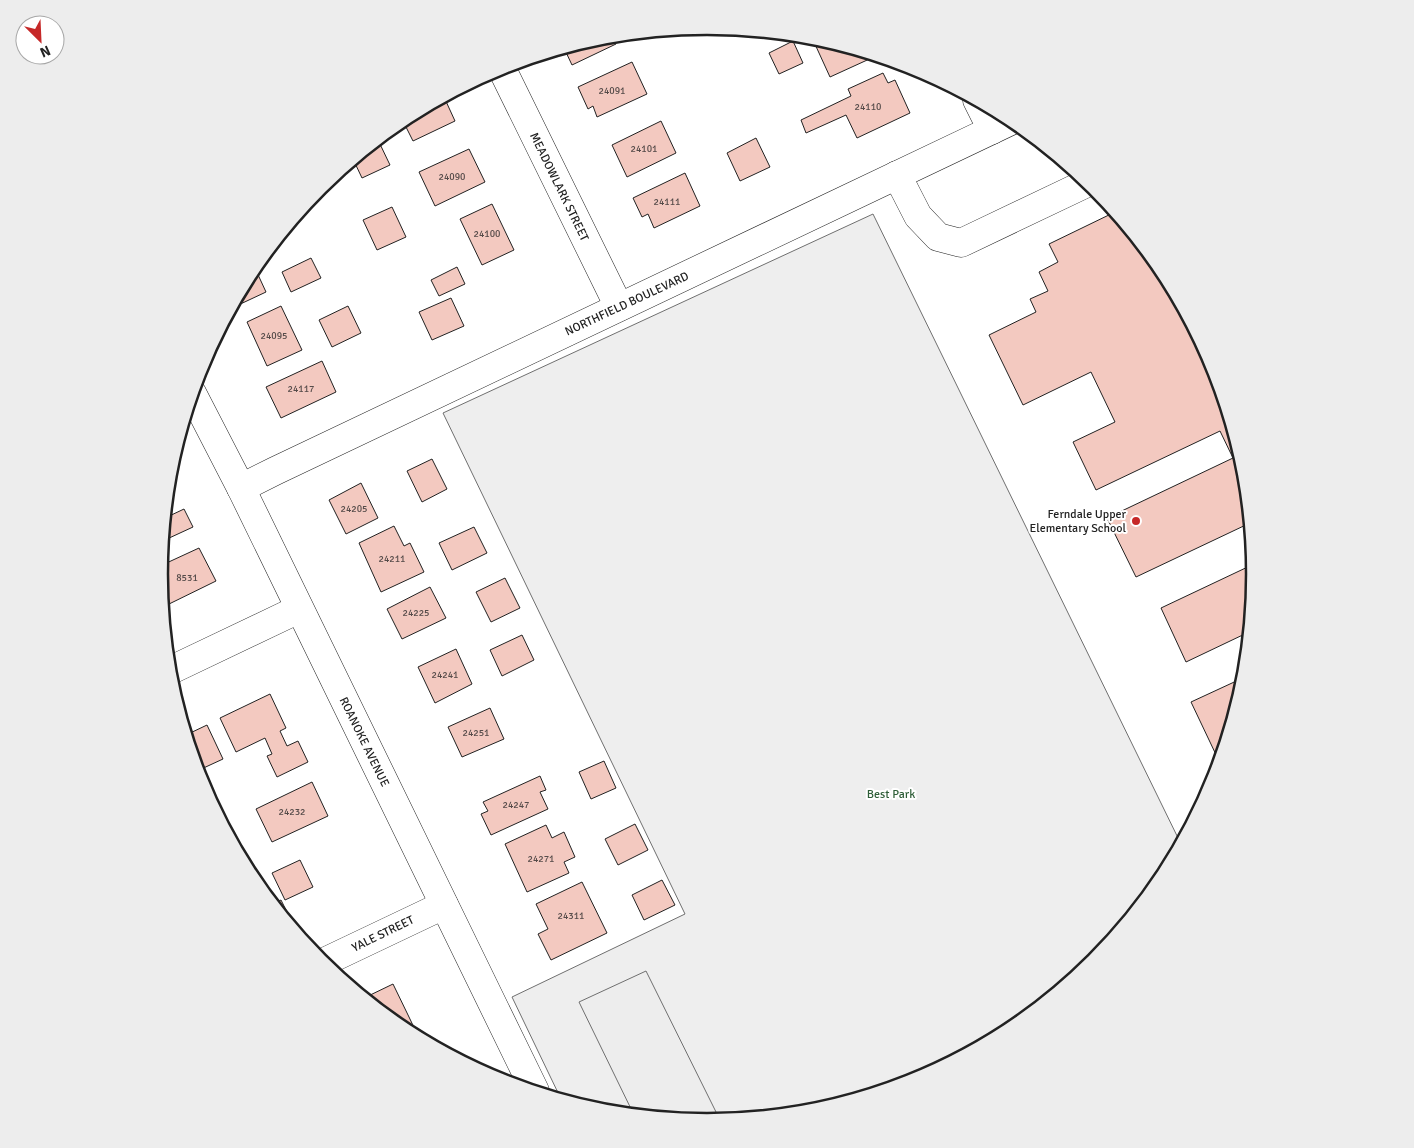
<svg xmlns="http://www.w3.org/2000/svg" width="1414" height="1148" viewBox="0 0 1414 1148" font-family="Signika,sans-serif">
  <rect width="100%" height="100%" fill="#fff"/>
  <path fill="#eee" stroke="#6f6f6f" d="M 873,214 L 1181,844 L 1162,879 L 1094,962 L 1011,1030 L 916,1080 L 814,1111 L 707,1122 L 600,1111 L 561,1099 L 512,997 L 685,914 L 443,413 Z"/>
  <path fill="#ededed" stroke="#6f6f6f" d="M 646,971 L 720,1120 L 707,1122 L 634,1115 L 579,1002 Z"/>
  <g fill="#f3c9c0" stroke="#222">
    <path d="M 612,36 L 616,44 L 572,65 L 564,48 L 600,37 Z"/>
    <path d="M 821,39 L 876,56 L 830,77 L 814,42 Z"/>
    <path d="M 793,41 L 803,63 L 779,74 L 769,53 Z"/>
    <path d="M 632,62 L 647,94 L 597,117 L 593,106 L 588,109 L 578,87 Z"/>
    <path d="M 883,73 L 888,83 L 895,80 L 910,113 L 857,138 L 846,115 L 806,133 L 801,120 L 851,96 L 848,89 Z"/>
    <path d="M 444,97 L 455,121 L 413,141 L 402,119 Z"/>
    <path d="M 661,121 L 676,153 L 627,177 L 612,145 Z"/>
    <path d="M 756,138 L 770,167 L 740,181 L 727,153 Z"/>
    <path d="M 379,142 L 390,165 L 362,178 L 353,159 L 368,147 Z"/>
    <path d="M 469,149 L 485,182 L 435,206 L 419,172 Z"/>
    <path d="M 685,173 L 700,206 L 654,228 L 648,214 L 642,217 L 633,198 Z"/>
    <path d="M 492,204 L 514,250 L 482,265 L 460,219 Z"/>
    <path d="M 392,207 L 406,237 L 377,250 L 363,220 Z"/>
    <path d="M 1115,212 L 1163,270 L 1213,365 L 1244,467 L 1250,523 L 1136,577 L 1107,518 L 1233,458 L 1220,431 L 1096,490 L 1073,442 L 1115,422 L 1091,372 L 1023,405 L 989,335 L 1036,312 L 1030,299 L 1048,291 L 1039,272 L 1058,262 L 1049,244 Z"/>
    <path d="M 311,258 L 321,278 L 291,292 L 282,272 Z"/>
    <path d="M 254,266 L 266,292 L 234,307 L 233,305 Z"/>
    <path d="M 457,267 L 465,284 L 439,296 L 431,280 Z"/>
    <path d="M 451,298 L 464,326 L 432,340 L 419,312 Z"/>
    <path d="M 281,306 L 302,350 L 267,366 L 247,322 Z"/>
    <path d="M 348,306 L 361,333 L 332,347 L 319,320 Z"/>
    <path d="M 322,361 L 336,392 L 281,418 L 266,387 Z"/>
    <path d="M 432,459 L 447,489 L 422,502 L 407,471 Z"/>
    <path d="M 361,483 L 378,518 L 346,534 L 329,500 Z"/>
    <path d="M 184,509 L 193,527 L 167,539 L 163,531 L 165,518 Z"/>
    <path d="M 394,526 L 404,546 L 410,543 L 424,572 L 381,592 L 359,543 Z"/>
    <path d="M 474,527 L 487,553 L 452,570 L 439,543 Z"/>
    <path d="M 199,548 L 216,581 L 167,605 L 161,591 L 160,566 Z"/>
    <path d="M 1254,564 L 1255,574 L 1249,632 L 1186,662 L 1161,608 Z"/>
    <path d="M 505,578 L 520,608 L 491,622 L 476,592 Z"/>
    <path d="M 430,587 L 446,618 L 402,639 L 387,609 Z"/>
    <path d="M 522,635 L 534,660 L 502,676 L 490,650 Z"/>
    <path d="M 456,649 L 472,684 L 435,703 L 418,667 Z"/>
    <path d="M 1245,677 L 1244,681 L 1219,761 L 1191,702 Z"/>
    <path d="M 270,694 L 286,728 L 280,731 L 287,746 L 298,741 L 308,762 L 277,777 L 267,756 L 272,754 L 265,738 L 236,752 L 220,718 Z"/>
    <path d="M 490,708 L 504,739 L 462,757 L 448,727 Z"/>
    <path d="M 207,725 L 223,759 L 197,771 L 186,735 Z"/>
    <path d="M 604,761 L 616,788 L 591,799 L 579,772 Z"/>
    <path d="M 540,776 L 546,790 L 540,792 L 548,809 L 491,835 L 481,814 L 488,811 L 483,802 Z"/>
    <path d="M 312,782 L 328,816 L 272,842 L 256,809 Z"/>
    <path d="M 635,824 L 648,850 L 618,865 L 605,839 Z"/>
    <path d="M 546,825 L 552,838 L 564,832 L 575,857 L 564,862 L 569,873 L 527,892 L 505,844 Z"/>
    <path d="M 300,860 L 313,887 L 285,900 L 272,873 Z"/>
    <path d="M 662,880 L 675,905 L 644,920 L 632,895 Z"/>
    <path d="M 582,882 L 607,933 L 551,960 L 538,934 L 548,929 L 536,904 Z"/>
    <path d="M 281,900 L 293,924 L 290,926 L 273,904 Z"/>
    <path d="M 393,984 L 409,1017 L 419,1038 L 402,1029 L 364,998 Z"/>
  </g>
  <g fill="none" stroke-linecap="round" stroke-linejoin="round">
    <defs>
      <g id="minor">
        <path d="M 501,67 L 619,307"/>
        <path d="M 977,100 L 992,130"/>
        <path d="M 897,175 L 918,216 L 938,237 L 961,243 L 1089,182"/>
        <path d="M 192,393 L 241,488 L 535,1091"/>
        <path d="M 241,488 L 275,471 L 1013,120"/>
        <path d="M 169,671 L 299,609"/>
        <path d="M 322,963 L 444,905"/>
      </g>
    </defs>
    <use href="#minor" stroke="#222" stroke-width="29"/>
    <use href="#minor" stroke="#fff" stroke-width="28"/>
  </g>
  <circle fill="#c62828" stroke="#fff" stroke-width="2" cx="1136" cy="521" r="5"/>
  <g text-anchor="middle" dominant-baseline="central" stroke-width="4" stroke-linejoin="round" paint-order="stroke">
    <g font-size="10" fill="#564c4a">
      <text x="612" y="91">24091</text>
      <text x="868" y="107">24110</text>
      <text x="644" y="149">24101</text>
      <text x="452" y="177">24090</text>
      <text x="667" y="202">24111</text>
      <text x="487" y="234">24100</text>
      <text x="274" y="336">24095</text>
      <text x="301" y="389">24117</text>
      <text x="354" y="509">24205</text>
      <text x="392" y="559">24211</text>
      <text x="187" y="578">8531</text>
      <text x="416" y="613">24225</text>
      <text x="445" y="675">24241</text>
      <text x="476" y="733">24251</text>
      <text x="516" y="805">24247</text>
      <text x="292" y="812">24232</text>
      <text x="541" y="859">24271</text>
      <text x="571" y="916">24311</text>
    </g>
    <g font-size="12" fill="#222" stroke="#fff">
      <text transform="translate(559 187) rotate(64)">MEADOWLARK STREET</text>
      <text transform="translate(627 304) rotate(-25)">NORTHFIELD BOULEVARD</text>
      <text transform="translate(364 742) rotate(64)">ROANOKE AVENUE</text>
      <text transform="translate(383 934) rotate(-26)">YALE STREET</text>
    </g>
    <g font-size="12" fill="#222" stroke="#fff" text-anchor="end">
      <text x="1126" y="514">Ferndale Upper<tspan x="1126" dy="14">Elementary School</tspan></text>
    </g>
    <g font-size="12" fill="#2f5e38" stroke="#fff">
      <text x="891" y="794">Best Park</text>
    </g>
  </g>
  <path d="M0 0H1414V1148H0ZM168 574a539 539 0 1 1 1078 0a539 539 0 1 1-1078 0Z" fill="#ededed" fill-rule="evenodd"/>
  <path fill="none" stroke="#222" stroke-width="2.5" d="M168 574a539 539 0 1 1 1078 0a539 539 0 1 1-1078 0Z"/>
  <g transform="translate(40 40) rotate(156)"><circle r="24" fill="#ffffff" stroke="#a7a7a7"/>
  <path d="M0-4L9 19L0 12L-9 19Z" fill="#c62828"/>
  <text y="-8" font-size="14" font-weight="bold" text-anchor="middle" fill="#222222">N</text>
  </g>
</svg>
